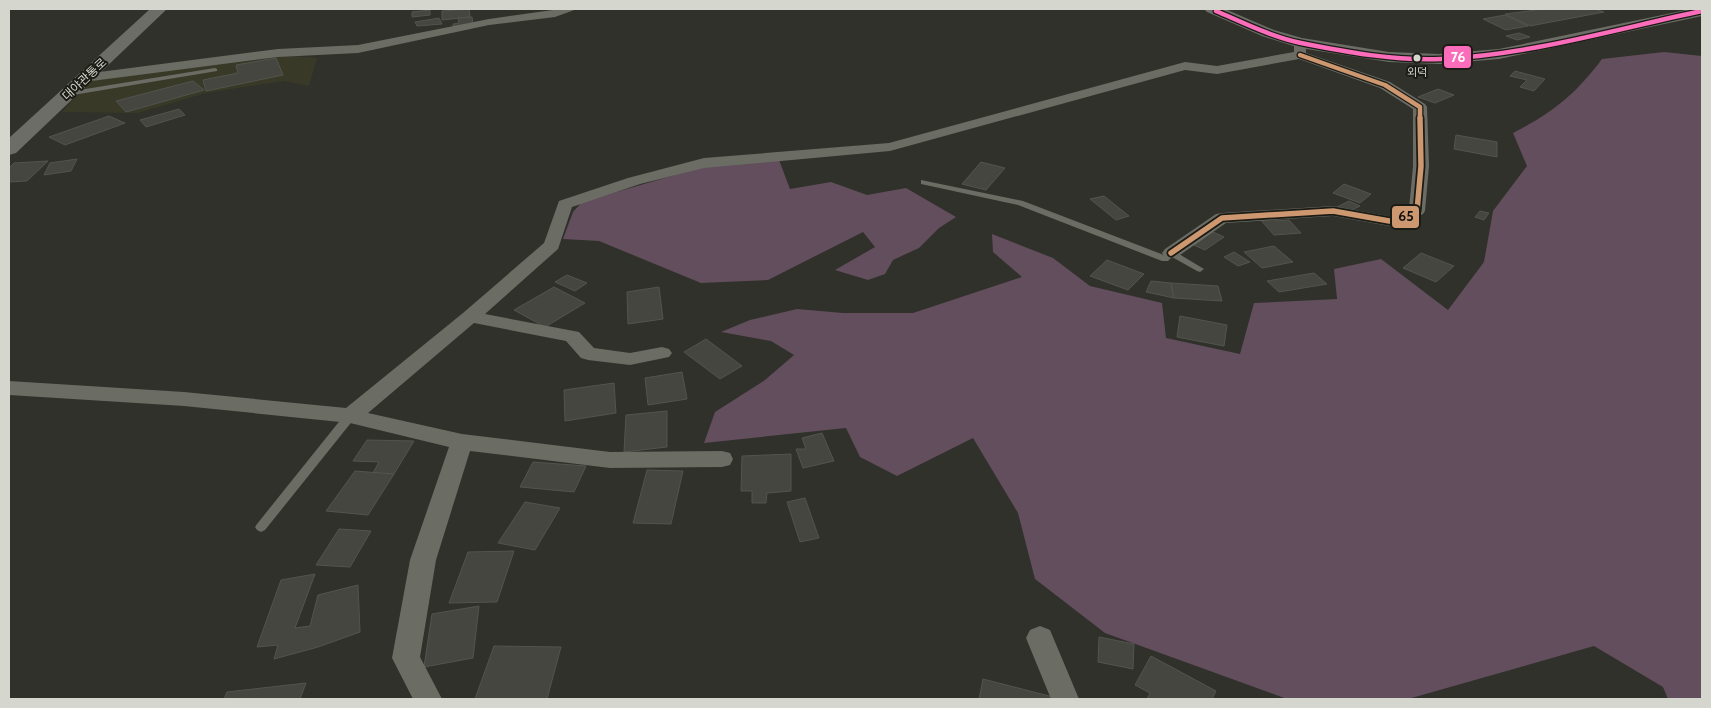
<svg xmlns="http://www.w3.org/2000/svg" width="1711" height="708" viewBox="0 0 1711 708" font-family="Cabin,'Noto Sans KR',sans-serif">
  <rect width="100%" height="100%" fill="#30312a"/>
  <path fill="#383a27" d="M 290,56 L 317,58 L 309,86 L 284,81 L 206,93 L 138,113 L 62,112 L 92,80 Z"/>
  <g fill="#624e5c">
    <path d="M 1664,52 L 1702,56 L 1702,699 L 1668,699 L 1663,687 L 1594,646 L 1408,699 L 1287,699 L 1105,633 L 1035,579 L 1018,513 L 973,438 L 897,476 L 860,457 L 846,428 L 704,443 L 715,412 L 765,380 L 794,355 L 771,341 L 721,332 L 750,320 L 797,309 L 843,313 L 913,313 L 1022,277 L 993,252 L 992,234 L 1053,258 L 1090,286 L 1162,303 L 1166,338 L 1240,354 L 1254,303 L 1337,299 L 1334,269 L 1381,259 L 1448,310 L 1484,262 L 1493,211 L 1527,166 L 1513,133 C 1552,113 1575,95 1602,59 Z"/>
    <path d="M 779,160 L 790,189 L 831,182 L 867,195 L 906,188 L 956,217 L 939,228 L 919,248 L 893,260 L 885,274 L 868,280 L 835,270 L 875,247 L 863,232 L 768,280 L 701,283 L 599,241 L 563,239 L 573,212 L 582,202 L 699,168 Z"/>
  </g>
  <g fill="#45463f" stroke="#53544e">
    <path d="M 469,9 L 470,17 L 442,20 L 442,11 Z"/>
    <path d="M 1544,9 L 1595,9 L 1604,12 L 1530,26 L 1505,14 Z"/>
    <path d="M 430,10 L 430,15 L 412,17 L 412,12 Z"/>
    <path d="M 1505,15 L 1528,26 L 1506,30 L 1483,19 Z"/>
    <path d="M 472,17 L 473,24 L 453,26 L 453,24 L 459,23 L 458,18 Z"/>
    <path d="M 439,18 L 442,24 L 417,26 L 415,22 Z"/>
    <path d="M 1519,33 L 1530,37 L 1517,40 L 1506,36 Z"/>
    <path d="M 276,58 L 283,75 L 206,91 L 203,80 L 238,73 L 236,65 Z"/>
    <path d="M 1515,71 L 1545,79 L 1534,91 L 1520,87 L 1527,80 L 1510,76 Z"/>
    <path d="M 193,81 L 204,90 L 126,112 L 116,101 Z"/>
    <path d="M 1438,89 L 1454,95 L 1435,103 L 1418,97 Z"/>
    <path d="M 179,109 L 185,115 L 146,127 L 140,120 Z"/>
    <path d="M 109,116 L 125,123 L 65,145 L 49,137 Z"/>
    <path d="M 1456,135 L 1497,142 L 1497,157 L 1454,149 Z"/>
    <path d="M 77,159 L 71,171 L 44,175 L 50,163 Z"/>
    <path d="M 48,161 L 27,181 L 9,182 L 9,168 L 14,163 Z"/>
    <path d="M 981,162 L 1005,168 L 986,190 L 962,184 Z"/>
    <path d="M 1344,184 L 1371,194 L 1360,203 L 1333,193 Z"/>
    <path d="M 1104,196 L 1129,216 L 1116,220 L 1090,199 Z"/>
    <path d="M 1349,201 L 1360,206 L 1348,212 L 1337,207 Z"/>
    <path d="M 1480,211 L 1489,213 L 1484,220 L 1475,217 Z"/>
    <path d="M 1273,217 L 1276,221 L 1289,220 L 1301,233 L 1274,235 L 1259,218 Z"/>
    <path d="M 1213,232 L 1224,237 L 1205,250 L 1194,245 Z"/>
    <path d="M 1274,246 L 1293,262 L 1262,268 L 1244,252 Z"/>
    <path d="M 1234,252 L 1250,262 L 1238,266 L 1224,257 Z"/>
    <path d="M 1421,253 L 1454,266 L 1436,282 L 1403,268 Z"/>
    <path d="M 1107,260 L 1144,274 L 1128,290 L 1090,276 Z"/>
    <path d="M 1314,273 L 1327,284 L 1279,292 L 1267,281 Z"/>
    <path d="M 567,275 L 587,283 L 575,291 L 555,282 Z"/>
    <path d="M 1151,281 L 1171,283 L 1174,298 L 1146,292 Z"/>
    <path d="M 1171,283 L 1218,286 L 1222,301 L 1174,298 Z"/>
    <path d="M 554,287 L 585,303 L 545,327 L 514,310 Z"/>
    <path d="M 659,287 L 663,319 L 628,324 L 627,292 Z"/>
    <path d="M 1180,316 L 1227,325 L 1224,346 L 1177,337 Z"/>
    <path d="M 706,339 L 742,366 L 720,379 L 684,352 Z"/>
    <path d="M 682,372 L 687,399 L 648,405 L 645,378 Z"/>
    <path d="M 614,383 L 616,413 L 565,421 L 564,390 Z"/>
    <path d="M 667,411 L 667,447 L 624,452 L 626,415 Z"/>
    <path d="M 822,433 L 834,461 L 803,468 L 796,449 L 806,449 L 802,438 Z"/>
    <path d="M 367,440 L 414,441 L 394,474 L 373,473 L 379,462 L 353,461 Z"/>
    <path d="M 791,454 L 791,491 L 767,493 L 766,503 L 752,503 L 752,491 L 741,491 L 742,456 Z"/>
    <path d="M 533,462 L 586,466 L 574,492 L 520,487 Z"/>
    <path d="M 647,470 L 683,471 L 671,524 L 633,523 Z"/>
    <path d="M 355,471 L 394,474 L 368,515 L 326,511 Z"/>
    <path d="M 805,498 L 819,538 L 800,542 L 787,502 Z"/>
    <path d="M 525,502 L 560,508 L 535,550 L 498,543 Z"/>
    <path d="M 339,529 L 371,531 L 350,567 L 316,565 Z"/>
    <path d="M 514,551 L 497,602 L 449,603 L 468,552 Z"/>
    <path d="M 315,574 L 295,628 L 310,626 L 318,595 L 358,585 L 360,632 L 318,647 L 274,659 L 278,645 L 257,647 L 281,580 Z"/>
    <path d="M 479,606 L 473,658 L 424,667 L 432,614 Z"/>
    <path d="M 1099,637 L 1134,644 L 1133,669 L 1098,662 Z"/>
    <path d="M 494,646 L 561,647 L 547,699 L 475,699 Z"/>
    <path d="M 1151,656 L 1216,691 L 1212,699 L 1147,699 L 1150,693 L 1135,685 Z"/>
    <path d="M 983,679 L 1057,698 L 1057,699 L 979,699 Z"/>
    <path d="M 306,683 L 300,699 L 224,699 L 227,692 Z"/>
  </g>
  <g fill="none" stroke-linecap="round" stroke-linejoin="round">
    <g fill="#6b6c64" fill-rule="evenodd">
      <path d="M 215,68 L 217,69 L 217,71 L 67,96 L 64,94 L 67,92 Z"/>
      <path d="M 921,180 L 1023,201 L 1164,255 L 1168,251 L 1174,251 L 1204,269 L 1200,272 L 1197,271 L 1172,257 L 1168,261 L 1162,261 L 1018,205 L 921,184 Z"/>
      <path d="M 350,412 L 354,413 L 355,416 L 354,419 L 265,530 L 261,532 L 257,530 L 255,527 L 257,524 L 346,413 Z"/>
    </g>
    <g fill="#6b6c64" fill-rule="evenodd">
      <path d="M 560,9 L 577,9 L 555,17 L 489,25 L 358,53 L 278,57 L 84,82 L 78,78 L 84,74 L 278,49 L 358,45 L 489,19 Z"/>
      <path d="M 1300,39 L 1306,43 L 1306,53 L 1390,82 L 1425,104 L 1427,107 L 1429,166 L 1425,211 L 1423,214 L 1395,227 L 1333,216 L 1226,223 L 1177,257 L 1165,257 L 1162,253 L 1165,249 L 1216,214 L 1222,213 L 1333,206 L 1393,217 L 1409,209 L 1413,166 L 1413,109 L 1380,88 L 1299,59 L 1217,74 L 1185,70 L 890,151 L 704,168 L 640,184 L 572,207 L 558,249 L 485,314 L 579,332 L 594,348 L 630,353 L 662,347 L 669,349 L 672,353 L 669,357 L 630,365 L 588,360 L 581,358 L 566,341 L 474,323 L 368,413 L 462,434 L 610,452 L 722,451 L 730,453 L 733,459 L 730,465 L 722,467 L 610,468 L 470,451 L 436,560 L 420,657 L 442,699 L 413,699 L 392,658 L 410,560 L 449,447 L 350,423 L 184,406 L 9,395 L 9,381 L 184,392 L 346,408 L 463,313 L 544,243 L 559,201 L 628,178 L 704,158 L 889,143 L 1185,62 L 1217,66 L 1294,52 L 1294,43 Z"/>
      <path d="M 1040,626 L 1050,630 L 1079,699 L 1051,699 L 1026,638 L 1030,630 Z"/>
    </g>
    <g fill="#6c6d66" fill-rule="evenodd">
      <path d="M 150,9 L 167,9 L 16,153 L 9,155 L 9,138 Z"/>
      <path d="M 1204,9 L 1225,9 L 1274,30 L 1302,38 L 1389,52 L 1439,54 L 1499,49 L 1691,9 L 1702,9 L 1702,16 L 1499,59 L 1439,64 L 1389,62 L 1300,48 L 1262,36 L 1207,12 Z"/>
    </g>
    <defs>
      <path id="bus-1" d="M 1216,11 C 1244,23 1272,37 1301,43 C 1346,52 1395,61 1441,59 C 1529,55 1616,29 1702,11"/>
      <path id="bus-2-far1" d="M 1300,55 L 1385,85 L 1420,107 L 1420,119"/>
      <path id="bus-2" d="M 1171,253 L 1222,218 L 1333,211 L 1395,222 L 1417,211 L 1421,166 L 1420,118"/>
    </defs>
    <use href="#bus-1" stroke="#1b1b15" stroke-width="7"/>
    <use href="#bus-2-far1" stroke="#1b1b15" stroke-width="7"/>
    <use href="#bus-2" stroke="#1b1b15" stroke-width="9"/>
    <use href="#bus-1" stroke="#fb6dba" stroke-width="4.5"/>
    <use href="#bus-2-far1" stroke="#cd976f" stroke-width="4.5"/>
    <use href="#bus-2" stroke="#cd976f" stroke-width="5.5"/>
  </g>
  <circle fill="#d5d6cd" stroke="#1b1b15" stroke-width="2" cx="1417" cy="58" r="4.5"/>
  <g text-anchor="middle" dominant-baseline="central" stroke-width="4" stroke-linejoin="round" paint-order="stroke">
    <g font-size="11" fill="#d5d6cd" stroke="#1b1b15">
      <text x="1417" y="72">외덕</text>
    </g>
    <g font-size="12" fill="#d5d6cd" stroke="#1b1b15">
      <text transform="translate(84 79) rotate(-43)">대야관통로</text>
    </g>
  </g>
  <g stroke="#1b1b15" stroke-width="2">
    <rect x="1443" y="45" width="29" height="24" rx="5" fill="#fb6dba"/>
    <rect x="1391" y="205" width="29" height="24" rx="5" fill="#cd976f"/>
  </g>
  <g font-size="14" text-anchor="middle" font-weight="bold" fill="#fff">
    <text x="1458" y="62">76</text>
  </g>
  <g font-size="14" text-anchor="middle" font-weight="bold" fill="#111">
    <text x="1406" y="221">65</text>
  </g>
  <rect width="1711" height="708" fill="none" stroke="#d5d6cd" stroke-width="20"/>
</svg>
